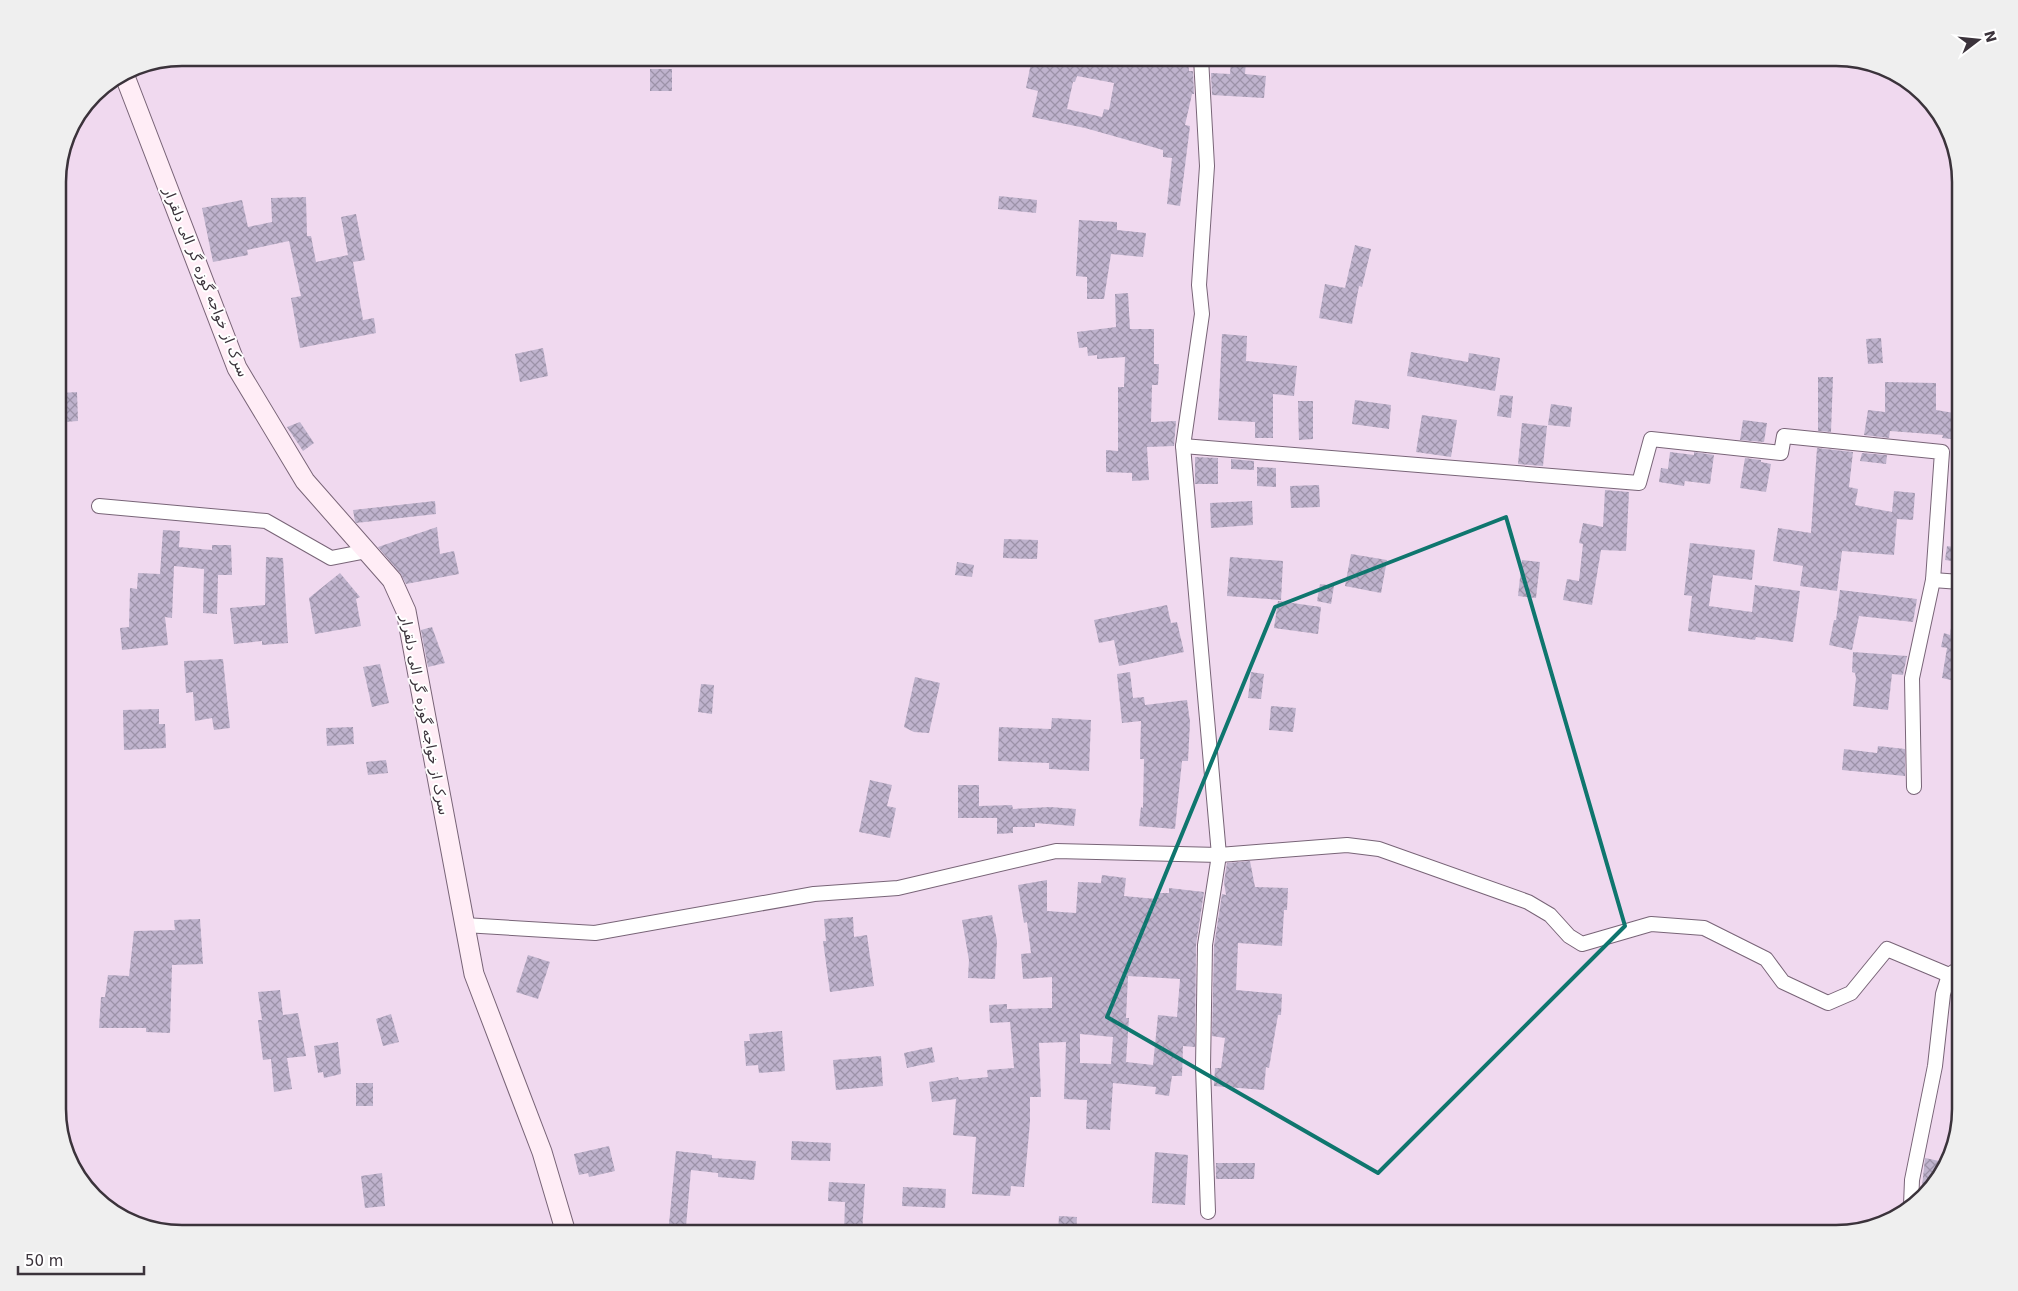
<svg xmlns="http://www.w3.org/2000/svg" width="2018" height="1291" viewBox="0 0 2018 1291" font-family="'DejaVu Sans','Noto Sans Arabic',sans-serif">
  <defs>
    <pattern id="building-cross-hatch" width="8" height="8" patternUnits="userSpaceOnUse" patternTransform="scale(1.25)"><rect width="8" height="8" fill="#bfb3cd"/><path d="M0 0l8 8M0 8l8-8" fill="none" stroke="#9c92a8"/></pattern>
  </defs>
  <rect width="100%" height="100%" fill="#f0d9ef"/>
  <g fill="url(#building-cross-hatch)" fill-rule="evenodd">
    <path d="M 1032,58 L 1188,58 L 1189,71 L 1193,71 L 1194,94 L 1192,94 L 1185,125 L 1190,126 L 1180,206 L 1167,204 L 1172,158 L 1163,157 L 1163,150 L 1085,128 L 1032,117 L 1038,91 L 1026,88 ZM 1077,76 L 1114,83 L 1109,110 L 1104,109 L 1102,117 L 1067,109 L 1073,82 L 1075,82 Z"/>
    <path d="M 1231,60 L 1246,61 L 1245,74 L 1266,76 L 1264,98 L 1212,95 L 1211,73 L 1230,74 Z"/>
    <rect x="650" y="69" width="22" height="22"/>
    <path d="M 999,196 L 1037,200 L 1036,213 L 998,209 Z"/>
    <path d="M 306,197 L 307,236 L 311,236 L 316,262 L 348,255 L 341,217 L 356,214 L 365,260 L 353,262 L 363,320 L 374,318 L 376,333 L 300,348 L 291,298 L 301,296 L 289,241 L 247,250 L 248,255 L 213,262 L 202,208 L 242,200 L 248,227 L 272,222 L 271,198 Z"/>
    <path d="M 1079,220 L 1117,222 L 1117,230 L 1146,233 L 1143,257 L 1111,254 L 1104,299 L 1087,299 L 1087,277 L 1076,276 Z"/>
    <path d="M 1355,245 L 1371,249 L 1362,287 L 1359,286 L 1352,324 L 1319,318 L 1325,284 L 1345,288 Z"/>
    <path d="M 1128,293 L 1130,329 L 1154,329 L 1154,364 L 1159,364 L 1158,385 L 1152,385 L 1151,422 L 1176,421 L 1174,446 L 1147,447 L 1149,480 L 1132,481 L 1132,473 L 1106,472 L 1106,450 L 1118,451 L 1118,387 L 1124,387 L 1125,357 L 1097,359 L 1097,355 L 1088,356 L 1087,347 L 1079,348 L 1077,332 L 1116,327 L 1115,294 Z"/>
    <path d="M 1222,334 L 1247,336 L 1246,361 L 1297,366 L 1294,396 L 1273,394 L 1273,438 L 1255,438 L 1255,422 L 1218,420 Z"/>
    <path d="M 1881,338 L 1883,363 L 1868,364 L 1866,339 Z"/>
    <path d="M 543,348 L 548,376 L 520,382 L 515,354 Z"/>
    <path d="M 1411,352 L 1468,362 L 1469,353 L 1500,358 L 1495,391 L 1407,376 Z"/>
    <path d="M 1818,377 L 1833,377 L 1831,432 L 1818,431 Z"/>
    <path d="M 1885,382 L 1936,383 L 1936,410 L 1960,414 L 1960,440 L 1942,438 L 1943,435 L 1890,431 L 1889,438 L 1864,435 L 1868,410 L 1885,412 Z"/>
    <path d="M 77,392 L 78,421 L 64,422 L 63,393 Z"/>
    <path d="M 1500,395 L 1513,396 L 1511,418 L 1497,416 Z"/>
    <path d="M 1355,400 L 1391,405 L 1389,429 L 1352,424 Z"/>
    <path d="M 1298,401 L 1313,401 L 1313,439 L 1299,440 Z"/>
    <path d="M 1551,404 L 1572,407 L 1570,427 L 1548,425 Z"/>
    <path d="M 1422,415 L 1457,420 L 1451,457 L 1416,452 Z"/>
    <path d="M 1743,420 L 1767,423 L 1764,442 L 1740,440 Z"/>
    <path d="M 300,422 L 314,443 L 303,451 L 287,427 Z"/>
    <path d="M 1522,423 L 1547,426 L 1543,466 L 1518,464 Z"/>
    <path d="M 1817,448 L 1853,452 L 1849,487 L 1858,489 L 1855,505 L 1892,512 L 1894,491 L 1915,493 L 1913,520 L 1897,519 L 1894,555 L 1842,551 L 1837,591 L 1800,586 L 1803,566 L 1773,561 L 1778,528 L 1811,533 Z"/>
    <path d="M 1670,452 L 1694,455 L 1694,452 L 1714,455 L 1710,484 L 1685,481 L 1684,486 L 1659,482 L 1661,468 L 1668,469 Z"/>
    <path d="M 1862,453 L 1887,455 L 1886,464 L 1860,461 Z"/>
    <path d="M 1195,457 L 1218,458 L 1218,484 L 1195,484 Z"/>
    <path d="M 1745,458 L 1761,460 L 1761,462 L 1771,464 L 1766,492 L 1740,488 Z"/>
    <path d="M 1231,459 L 1254,461 L 1254,470 L 1231,469 Z"/>
    <path d="M 1257,467 L 1276,468 L 1276,487 L 1257,486 Z"/>
    <path d="M 1319,485 L 1320,507 L 1291,508 L 1290,486 Z"/>
    <path d="M 1605,490 L 1629,492 L 1626,551 L 1601,550 L 1592,605 L 1563,600 L 1567,579 L 1579,581 L 1583,544 L 1579,543 L 1583,523 L 1603,527 Z"/>
    <path d="M 435,501 L 436,514 L 356,523 L 355,521 L 353,510 Z"/>
    <path d="M 1252,501 L 1253,525 L 1211,528 L 1210,503 Z"/>
    <path d="M 437,527 L 440,554 L 454,551 L 459,574 L 406,584 L 400,573 L 378,547 Z"/>
    <path d="M 163,530 L 180,531 L 179,547 L 212,550 L 212,545 L 231,545 L 232,575 L 218,575 L 217,614 L 203,613 L 204,569 L 174,566 L 172,618 L 165,617 L 168,645 L 122,650 L 120,628 L 129,627 L 130,588 L 137,589 L 138,573 L 160,574 Z"/>
    <path d="M 1004,539 L 1038,540 L 1037,559 L 1003,558 Z"/>
    <path d="M 1690,543 L 1755,550 L 1752,580 L 1713,575 L 1709,606 L 1752,612 L 1755,585 L 1800,591 L 1793,642 L 1756,637 L 1755,640 L 1688,631 L 1692,596 L 1684,595 Z"/>
    <path d="M 1947,546 L 1960,548 L 1960,562 L 1945,560 Z"/>
    <path d="M 1351,554 L 1387,560 L 1381,593 L 1345,586 Z"/>
    <path d="M 266,557 L 283,558 L 288,643 L 262,645 L 262,641 L 234,644 L 230,608 L 265,605 Z"/>
    <path d="M 1230,557 L 1283,561 L 1281,600 L 1227,596 Z"/>
    <path d="M 1522,560 L 1540,562 L 1536,598 L 1518,596 Z"/>
    <path d="M 957,562 L 974,565 L 972,577 L 955,575 Z"/>
    <path d="M 340,573 L 360,597 L 356,599 L 361,626 L 315,634 L 309,598 Z"/>
    <path d="M 1320,584 L 1334,586 L 1331,604 L 1317,601 Z"/>
    <path d="M 1840,590 L 1917,599 L 1913,622 L 1859,616 L 1852,650 L 1829,645 L 1834,620 L 1836,620 Z"/>
    <path d="M 1278,601 L 1321,607 L 1318,634 L 1274,628 Z"/>
    <path d="M 1167,605 L 1171,623 L 1177,622 L 1184,652 L 1119,666 L 1114,640 L 1099,643 L 1094,620 Z"/>
    <path d="M 1953,614 L 1960,615 L 1960,682 L 1942,678 L 1947,648 L 1941,647 L 1944,633 L 1950,635 Z"/>
    <path d="M 432,627 L 445,663 L 428,667 L 421,630 Z"/>
    <path d="M 1853,652 L 1907,656 L 1903,675 L 1892,674 L 1888,710 L 1853,706 L 1856,678 L 1855,673 L 1852,672 Z"/>
    <path d="M 223,659 L 230,728 L 214,730 L 212,718 L 195,721 L 193,692 L 186,693 L 184,661 Z"/>
    <path d="M 380,664 L 389,703 L 372,707 L 363,667 Z"/>
    <path d="M 1130,672 L 1133,698 L 1144,697 L 1145,705 L 1187,700 L 1190,722 L 1188,761 L 1182,761 L 1175,829 L 1139,826 L 1141,807 L 1143,808 L 1144,759 L 1140,759 L 1141,721 L 1122,723 L 1117,674 Z"/>
    <path d="M 1251,672 L 1264,674 L 1261,699 L 1248,698 Z"/>
    <path d="M 915,677 L 940,683 L 929,733 L 914,732 L 904,727 Z"/>
    <path d="M 701,684 L 714,685 L 712,714 L 698,712 Z"/>
    <path d="M 1271,706 L 1296,708 L 1293,732 L 1269,730 Z"/>
    <path d="M 159,709 L 159,724 L 165,724 L 166,748 L 124,750 L 123,710 Z"/>
    <path d="M 1052,718 L 1091,720 L 1089,771 L 1049,769 L 1049,763 L 998,761 L 999,727 L 1051,729 Z"/>
    <path d="M 353,727 L 354,744 L 327,746 L 326,728 Z"/>
    <path d="M 1878,746 L 1905,749 L 1905,776 L 1842,770 L 1844,749 L 1877,753 Z"/>
    <path d="M 386,760 L 388,773 L 368,775 L 366,762 Z"/>
    <path d="M 870,780 L 892,785 L 887,806 L 896,808 L 890,838 L 859,832 Z"/>
    <path d="M 958,785 L 979,785 L 979,806 L 1012,805 L 1013,809 L 1050,807 L 1076,809 L 1074,826 L 1035,823 L 1035,827 L 1013,827 L 1013,833 L 997,834 L 997,818 L 958,818 Z"/>
    <path d="M 1250,861 L 1255,887 L 1288,888 L 1287,910 L 1284,910 L 1282,946 L 1238,943 L 1236,990 L 1282,994 L 1281,1015 L 1278,1015 L 1269,1068 L 1266,1067 L 1264,1090 L 1214,1086 L 1215,1068 L 1221,1068 L 1225,1038 L 1212,1036 L 1214,946 L 1222,894 L 1226,895 L 1224,882 L 1227,863 Z"/>
    <path d="M 1102,875 L 1126,878 L 1124,896 L 1156,899 L 1156,893 L 1169,893 L 1169,888 L 1204,892 L 1196,945 L 1195,1047 L 1183,1046 L 1182,1076 L 1172,1076 L 1169,1096 L 1155,1094 L 1156,1087 L 1113,1083 L 1110,1130 L 1086,1129 L 1087,1100 L 1064,1099 L 1066,1042 L 1039,1043 L 1041,1097 L 1030,1097 L 1030,1122 L 1024,1187 L 1011,1186 L 1010,1196 L 972,1194 L 976,1137 L 953,1135 L 956,1099 L 932,1102 L 929,1082 L 958,1077 L 959,1080 L 988,1077 L 987,1070 L 1014,1068 L 1010,1022 L 990,1023 L 989,1005 L 1007,1004 L 1007,1009 L 1052,1008 L 1052,977 L 1023,979 L 1021,954 L 1031,953 L 1027,922 L 1024,923 L 1018,885 L 1047,880 L 1047,911 L 1076,913 L 1078,882 L 1101,883 ZM 1128,976 L 1180,979 L 1177,1017 L 1158,1015 L 1153,1065 L 1126,1062 L 1129,1018 L 1126,1018 ZM 1080,1034 L 1113,1037 L 1111,1064 L 1080,1063 Z"/>
    <path d="M 992,915 L 997,941 L 995,979 L 968,978 L 969,960 L 962,920 Z"/>
    <path d="M 853,917 L 854,937 L 867,935 L 874,986 L 830,992 L 823,941 L 826,941 L 824,919 Z"/>
    <path d="M 200,919 L 203,964 L 172,965 L 170,1033 L 146,1032 L 146,1028 L 99,1028 L 101,997 L 105,997 L 108,975 L 129,976 L 134,931 L 175,930 L 174,920 Z"/>
    <path d="M 528,955 L 550,962 L 538,999 L 516,992 Z"/>
    <path d="M 280,990 L 283,1015 L 298,1013 L 306,1056 L 287,1058 L 292,1089 L 274,1092 L 271,1059 L 263,1060 L 258,1020 L 262,1020 L 258,992 Z"/>
    <path d="M 391,1014 L 399,1042 L 383,1046 L 376,1019 Z"/>
    <path d="M 782,1031 L 785,1071 L 759,1073 L 758,1065 L 746,1066 L 744,1041 L 750,1041 L 749,1034 Z"/>
    <path d="M 338,1042 L 341,1074 L 324,1078 L 323,1072 L 318,1073 L 314,1046 Z"/>
    <path d="M 932,1047 L 935,1062 L 907,1068 L 904,1053 Z"/>
    <path d="M 881,1056 L 883,1086 L 836,1090 L 833,1060 Z"/>
    <rect x="356" y="1083" width="17" height="23"/>
    <path d="M 792,1141 L 831,1143 L 830,1161 L 791,1160 Z"/>
    <path d="M 609,1146 L 615,1171 L 589,1177 L 588,1173 L 579,1175 L 574,1154 Z"/>
    <path d="M 676,1151 L 712,1155 L 712,1158 L 756,1161 L 754,1180 L 718,1177 L 718,1173 L 691,1170 L 686,1226 L 669,1224 Z"/>
    <path d="M 1155,1152 L 1188,1155 L 1185,1205 L 1152,1203 Z"/>
    <path d="M 1925,1158 L 1944,1162 L 1940,1178 L 1921,1196 Z"/>
    <path d="M 1216,1163 L 1255,1163 L 1254,1179 L 1216,1179 Z"/>
    <path d="M 382,1173 L 385,1206 L 365,1208 L 361,1176 Z"/>
    <path d="M 829,1182 L 865,1184 L 862,1234 L 844,1234 L 845,1202 L 828,1201 Z"/>
    <path d="M 903,1187 L 946,1189 L 945,1208 L 902,1206 Z"/>
    <path d="M 1059,1216 L 1077,1217 L 1076,1234 L 1058,1234 Z"/>
  </g>
  <g fill="none" stroke-linecap="round" stroke-linejoin="round">
    <defs>
      <g id="street">
        <path d="M 1201,58 L 1207,166 L 1199,285 L 1202,314 L 1183,446 L 1219,855 L 1205,945 L 1203,1067 L 1208,1212"/>
        <path d="M 1183,446 L 1639,483 L 1651,439 L 1781,453 L 1784,436 L 1942,452 L 1933,580 L 1912,678 L 1914,787"/>
        <path d="M 99,506 L 266,521 L 331,558 L 367,551"/>
        <path d="M 1933,580 L 1960,582"/>
        <path d="M 464,925 L 595,933 L 814,894 L 898,888 L 1056,851 L 1219,855 L 1347,845 L 1379,849 L 1528,902 L 1550,915 L 1569,936 L 1582,944 L 1651,924 L 1704,928 L 1766,959 L 1783,982 L 1828,1003 L 1851,993 L 1887,949 L 1949,975"/>
        <path d="M 1911,1205 L 1912,1180 L 1935,1066 L 1943,994 L 1949,975 L 1960,968"/>
      </g>
      <path id="secondary" d="M 124,74 L 237,368 L 305,481 L 392,580 L 406,611 L 474,974 L 542,1152 L 566,1233"/>
    </defs>
    <use href="#street" stroke="#786477" stroke-width="16"/>
    <use href="#secondary" stroke="#786477" stroke-width="21"/>
    <use href="#street" stroke="#fff" stroke-width="14"/>
    <use href="#secondary" stroke="#ffedf6" stroke-width="19"/>
  </g>
  <path fill="none" stroke="#0f766e" stroke-width="4" stroke-linejoin="round" d="M 1506,517 L 1625,926 L 1378,1173 L 1107,1017 L 1275,607 Z"/>
  <g text-anchor="middle" dominant-baseline="central" stroke-width="4" stroke-linejoin="round" paint-order="stroke">
    <g font-size="14" fill="#3b333b" stroke="#fff">
      <text transform="translate(206 282) rotate(68)">سرک از خواجه گوزه گر الی دلقرار</text>
      <text transform="translate(425 715) rotate(79)">سرک از خواجه گوزه گر الی دلقرار</text>
    </g>
  </g>
  <path d="M0 0H2018V1291H0ZM182 66H1836A116 116 0 0 1 1952 182V1109A116 116 0 0 1 1836 1225H182A116 116 0 0 1 66 1109V182A116 116 0 0 1 182 66Z" fill="#efefef" fill-rule="evenodd"/>
  <path fill="none" stroke="#3b333b" stroke-width="2.5" d="M182 66H1836A116 116 0 0 1 1952 182V1109A116 116 0 0 1 1836 1225H182A116 116 0 0 1 66 1109V182A116 116 0 0 1 182 66Z"/>
  <g transform="translate(1978 40) rotate(74)" stroke="#ffffff" stroke-width="4" paint-order="stroke">
  <path d="M0-4L9 19L0 12L-9 19Z" fill="#3b333b"/>
  <text y="-8" font-size="14" font-weight="bold" text-anchor="middle" fill="#3b333b">N</text>
  </g>
  <path d="M18 1266v8h126v-8" fill="none" stroke="#3b333b" stroke-width="2.5"/>
  <text x="25" y="1266" font-size="15" fill="#3b333b" stroke="#ffffff" stroke-width="4" paint-order="stroke">50 m</text>
</svg>
